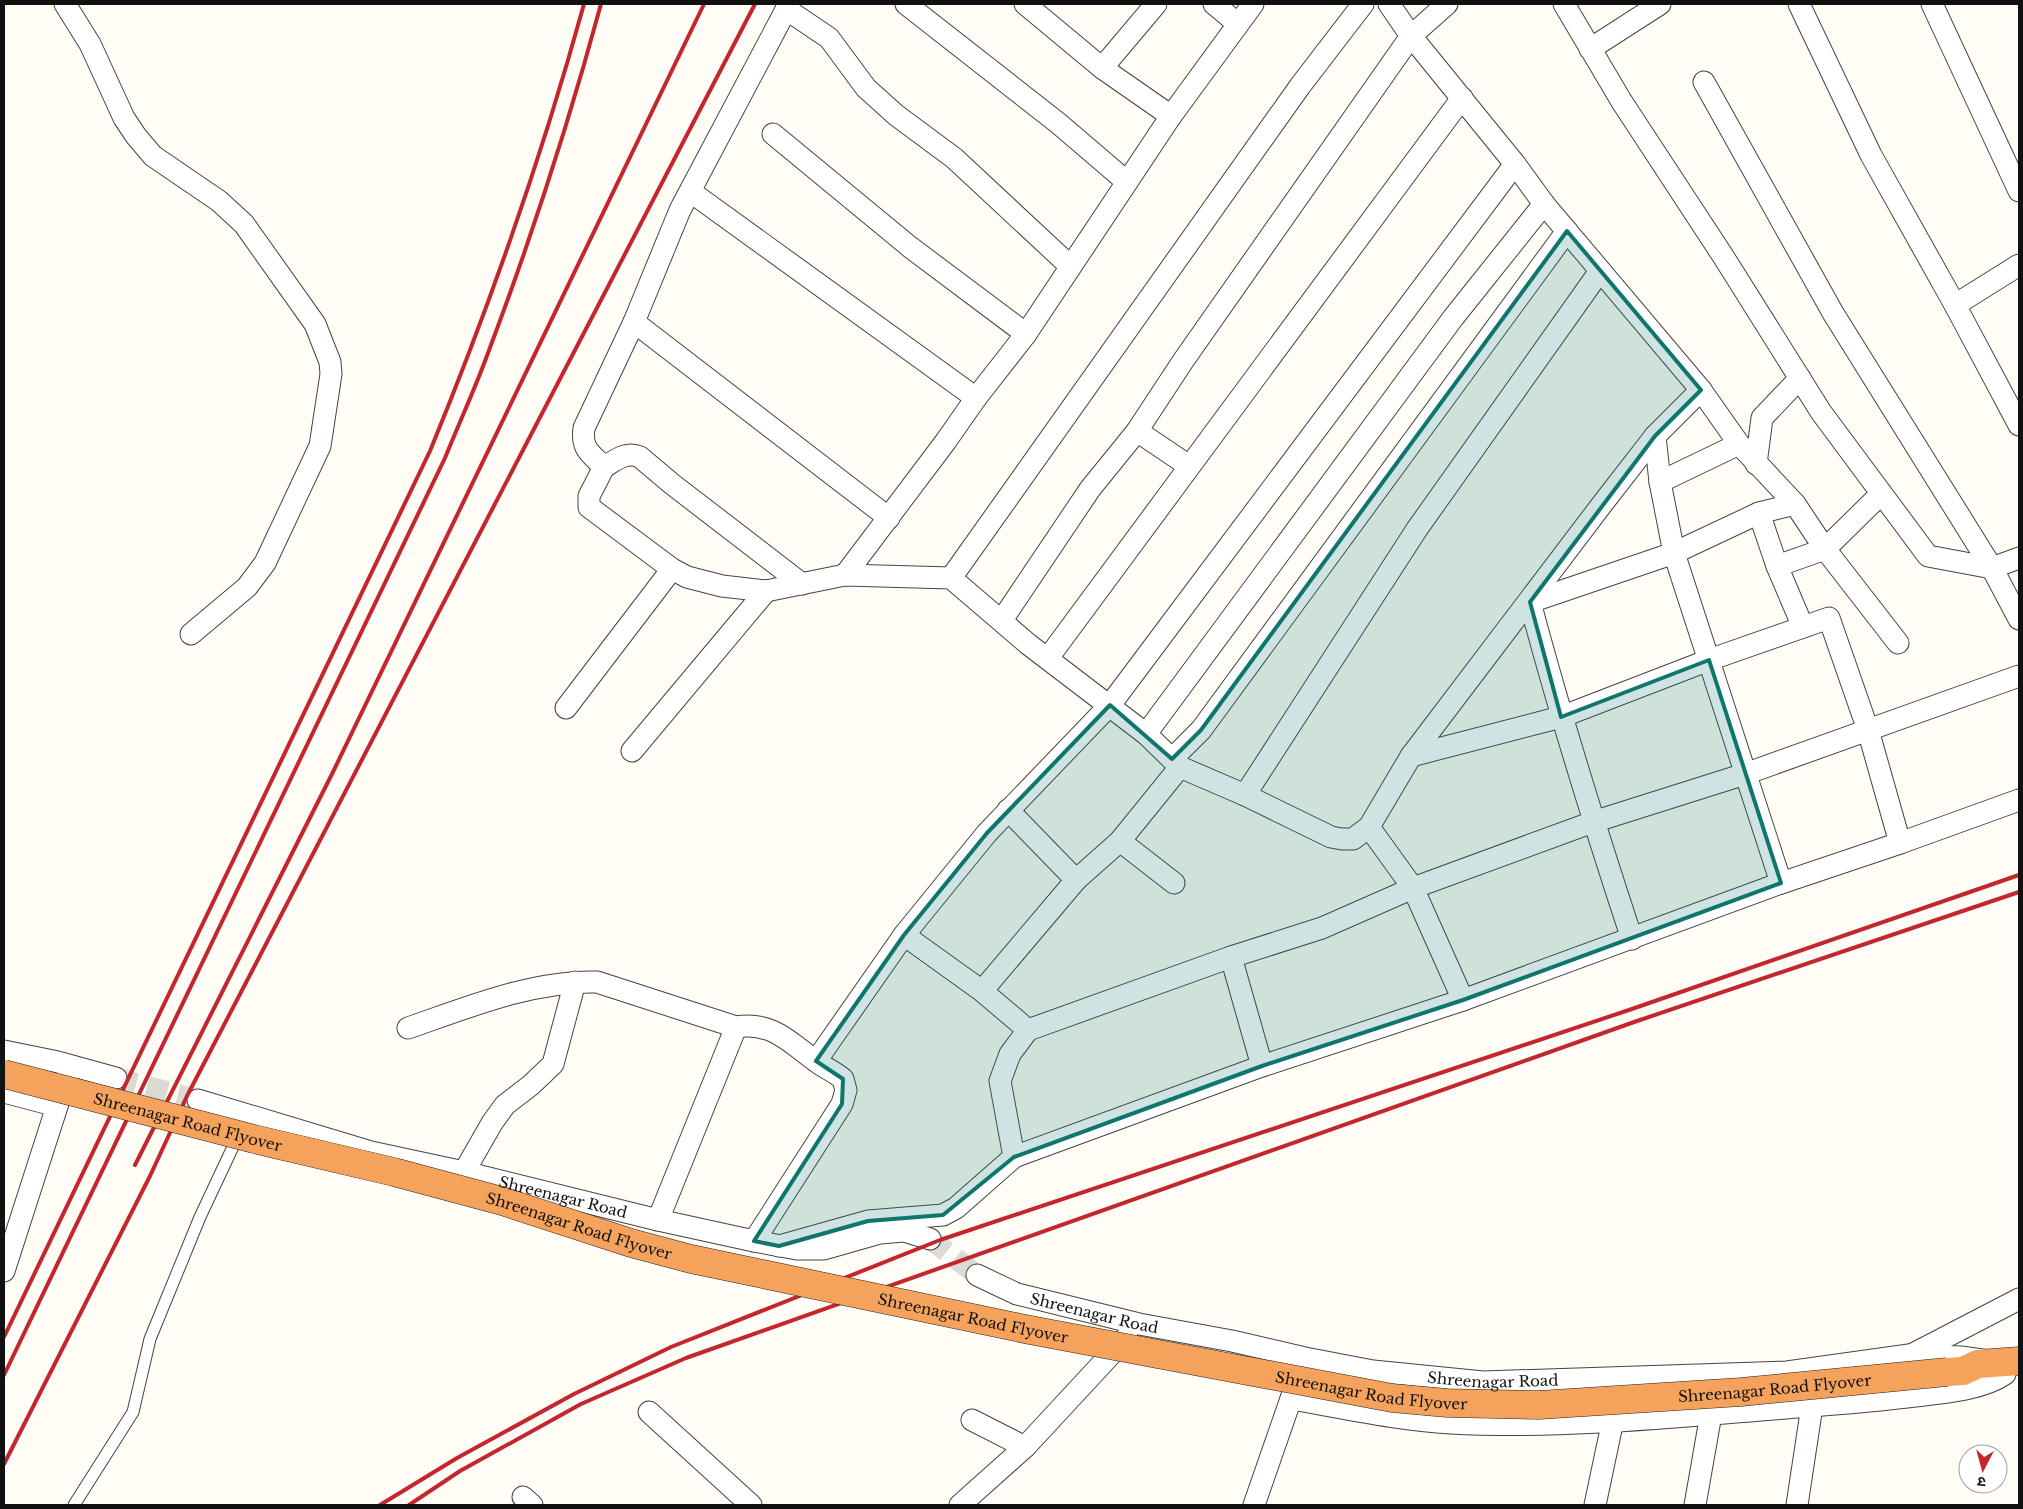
<svg xmlns="http://www.w3.org/2000/svg" width="2023" height="1509" viewBox="0 0 2023 1509" font-family="'Libre Baskerville','Noto Sans Devanagari',serif">
  <rect width="100%" height="100%" fill="#fffdf5"/>
  <g fill="none" stroke-linecap="round" stroke-linejoin="round">
    <g stroke="#dbdad3" stroke-width="21" stroke-dasharray="21 11" stroke-linecap="butt">
      <path d="M 116,1078 L 198,1100"/>
      <path d="M 930,1239 L 977,1275"/>
    </g>
    <defs>
      <path id="lane" d="M 74,1505 L 133,1412 L 150,1339 L 200,1217 L 239,1134"/>
      <g id="street">
        <path d="M 65,4 L 90,44 L 124,118 L 136,136 L 153,156 L 219,201 L 244,224 L 315,324 L 330,362 L 331,374 L 320,446 L 265,563 L 247,587 L 191,634"/>
        <path d="M 789,4 L 680,210 L 634,322 L 584,428 C 581,449 590,453 604,467 L 589,496 L 589,507 L 672,569 L 687,577 L 722,586 L 766,591 L 845,575 L 951,578 L 1028,644 L 1146,734 L 1180,767 L 1245,795 L 1331,837 L 1342,839 L 1353,839 L 1369,827 L 1411,756 L 1603,503 L 1655,436 L 1701,390"/>
        <path d="M 906,4 L 1058,123 L 1127,182"/>
        <path d="M 1025,4 L 1102,68 L 1171,116"/>
        <path d="M 1214,4 L 1238,24"/>
        <path d="M 1389,4 L 1411,36 L 1515,164 L 1544,204 L 1701,390 L 1739,444 L 1795,504 L 1825,549 L 1898,643"/>
        <path d="M 1564,4 L 1622,102 L 1723,256 L 1821,412 L 1928,556 L 1992,568 L 2019,558"/>
        <path d="M 1799,4 L 1871,155 L 1955,305 L 2019,425"/>
        <path d="M 1932,4 L 2019,191"/>
        <path d="M 786,9 L 829,38 L 866,88 L 896,115 L 954,158 L 1070,266"/>
        <path d="M 1590,49 L 1660,4"/>
        <path d="M 1102,68 L 1156,4"/>
        <path d="M 1704,82 L 1833,313 L 1992,568 L 2019,619"/>
        <path d="M 773,134 L 910,247 L 1026,334"/>
        <path d="M 691,192 L 976,398"/>
        <path d="M 1955,305 L 2019,265"/>
        <path d="M 634,322 L 889,518"/>
        <path d="M 1137,431 L 1183,361 L 1411,36 L 1447,4"/>
        <path d="M 1655,436 L 1660,482"/>
        <path d="M 1739,444 L 1660,482 L 1674,553 L 1781,883"/>
        <path d="M 1756,464 L 1762,418 L 1800,378"/>
        <path d="M 604,467 C 616,460 626,451 640,457 L 672,484 L 802,584"/>
        <path d="M 1759,513 L 1777,566 L 1803,627"/>
        <path d="M 1777,566 L 1825,549 L 1881,494"/>
        <path d="M 845,575 L 946,441 L 976,398 L 1026,334 L 1171,116 L 1253,4"/>
        <path d="M 951,578 L 1300,86 L 1363,4"/>
        <path d="M 1002,620 L 1090,489 L 1137,431 L 1189,466"/>
        <path d="M 1048,658 L 1462,98"/>
        <path d="M 566,708 L 672,569"/>
        <path d="M 1146,734 L 1453,318 L 1544,204"/>
        <path d="M 632,751 L 766,591"/>
        <path d="M 1411,756 L 1561,717 L 1709,660 L 1829,618 L 1868,730 L 1900,843"/>
        <path d="M 1172,759 L 1201,730 L 1567,231"/>
        <path d="M 1245,795 L 1417,529 L 1600,271"/>
        <path d="M 1008,810 L 1076,880"/>
        <path d="M 1369,827 L 1413,888 L 1463,1000"/>
        <path d="M 1120,841 L 1174,883"/>
        <path d="M 904,935 L 982,991 L 1028,1030"/>
        <path d="M 1632,939 C 1595,827 1560,715 1530,602 L 1674,553 L 1759,513 L 1795,504"/>
        <path d="M 1231,957 L 1262,1066"/>
        <path d="M 982,991 L 1076,880 L 1120,841 L 1180,767"/>
        <path d="M 408,1028 C 466,1008 534,980 597,982 L 736,1027 C 773,1021 790,1043 817,1062 C 825,1068 835,1072 843,1079 L 846,1090 L 842,1104 L 754,1241"/>
        <path d="M 4,1051 L 58,1062 L 116,1078"/>
        <path d="M 816,1061 L 904,935 L 987,833 L 1110,705 L 1515,164"/>
        <path d="M 4,1092 L 57,1106"/>
        <path id="s1" d="M 198,1100 L 371,1152 L 464,1172 L 658,1220 L 754,1241 L 797,1249 L 824,1249 L 880,1233 L 904,1231 L 930,1239"/>
        <path d="M 1014,1157 L 1000,1081 L 1010,1054 L 1028,1030 L 1231,957 L 1322,928 L 1413,888 L 1593,822 L 1745,774 L 2019,676"/>
        <path d="M 464,1172 L 492,1123 L 505,1105 L 531,1085 L 553,1064 L 575,982"/>
        <path d="M 658,1220 L 736,1027"/>
        <path d="M 779,1246 L 868,1221 L 943,1215 L 956,1208 L 1014,1157 L 1262,1066 L 1463,1000 L 1781,883 L 1900,843 L 2019,800"/>
        <path d="M 4,1271 L 70,1066"/>
        <path id="s2" d="M 977,1275 L 1017,1294 L 1139,1324 L 1232,1341 L 1305,1358 L 1373,1371 L 1483,1382 L 1787,1372 L 1909,1355 L 1961,1357 L 1989,1361"/>
        <path d="M 1913,1354 L 2019,1299"/>
        <path d="M 1291,1399 C 1344,1408 1397,1420 1451,1423 C 1567,1429 1683,1416 1798,1407 C 1837,1404 1876,1401 1915,1396 C 1942,1393 1982,1390 2005,1374"/>
        <path d="M 649,1412 L 751,1505"/>
        <path d="M 972,1420 L 1025,1447"/>
        <path d="M 523,1497 L 532,1505"/>
        <path d="M 960,1505 L 1025,1447 L 1127,1337"/>
        <path d="M 1254,1505 L 1295,1387"/>
        <path d="M 1595,1505 L 1613,1420"/>
        <path d="M 1695,1505 L 1711,1414"/>
        <path d="M 1797,1505 L 1812,1406"/>
      </g>
      <path id="highway" d="M 1947,1372 L 1963,1371 L 1978,1364 L 2019,1361"/>
    </defs>
    <use href="#lane" stroke="#444" stroke-width="13"/>
    <use href="#street" stroke="#444" stroke-width="23"/>
    <use href="#highway" stroke="#222" stroke-width="29"/>
    <use href="#lane" stroke="#fff" stroke-width="11"/>
    <use href="#street" stroke="#fff" stroke-width="21"/>
    <use href="#highway" stroke="#f5a25d" stroke-width="28"/>
    <g stroke="#c4262e" stroke-width="4">
      <path d="M 135,1165 L 332,774 L 704,4"/>
      <path d="M 4,1337 L 430,451 C 490,305 542,156 584,4"/>
      <path d="M 4,1375 L 445,458 C 459,423 475,389 488,353 C 531,239 569,122 601,4"/>
      <path d="M 4,1464 L 150,1176 L 187,1096 L 755,4"/>
      <path d="M 380,1505 L 457,1458 L 574,1394 L 671,1347 L 940,1240 L 1629,1010 L 2019,875"/>
      <path d="M 409,1505 L 460,1471 L 581,1404 L 686,1358 L 1637,1021 L 2019,892"/>
    </g>
    <defs>
      <g id="highway-bridge">
        <path id="s3" d="M 4,1074 L 254,1139 L 394,1172 L 502,1201 L 631,1243 L 691,1259 L 1030,1330 L 1392,1398 L 1447,1403 L 1539,1405 L 1741,1392 L 1947,1372"/>
      </g>
    </defs>
    <use href="#highway-bridge" stroke="#222" stroke-width="29" stroke-linecap="butt"/>
    <use href="#highway-bridge" stroke="#f5a25d" stroke-width="28"/>
  </g>
  <path fill="#0f766e" fill-opacity="0.2" stroke="#0f766e" stroke-width="4" stroke-linejoin="round" d="M 1567,231 L 1701,390 L 1655,436 L 1530,602 L 1561,717 L 1709,660 L 1781,883 L 1463,1000 L 1262,1066 L 1014,1157 L 943,1215 L 868,1221 L 779,1246 L 754,1241 L 842,1104 L 843,1079 L 816,1061 L 904,935 L 987,833 L 1110,705 L 1172,759 L 1201,730 Z"/>
  <g text-anchor="middle" dominant-baseline="central" stroke-width="5" stroke-linejoin="round" paint-order="stroke">
    <g font-size="15" fill="#111" stroke="#fff">
      <text stroke="none"><textPath href="#s3" startOffset="190">Shreenagar Road Flyover</textPath></text>
      <text stroke="none"><textPath href="#s1" startOffset="378">Shreenagar Road</textPath></text>
      <text stroke="none"><textPath href="#s3" startOffset="595">Shreenagar Road Flyover</textPath></text>
      <text stroke="none"><textPath href="#s2" startOffset="124">Shreenagar Road</textPath></text>
      <text stroke="none"><textPath href="#s3" startOffset="1000">Shreenagar Road Flyover</textPath></text>
      <text stroke="none"><textPath href="#s2" startOffset="529">Shreenagar Road</textPath></text>
      <text stroke="none"><textPath href="#s3" startOffset="1810">Shreenagar Road Flyover</textPath></text>
      <text stroke="none"><textPath href="#s3" startOffset="1405">Shreenagar Road Flyover</textPath></text>
    </g>
  </g>
  <rect width="2023" height="1509" fill="none" stroke="#111111" stroke-width="10"/>
  <g transform="translate(1983 1469) rotate(186)"><circle r="24" fill="#ffffff" stroke="#a0a0a0"/>
  <path d="M0-4L9 19L0 12L-9 19Z" fill="#c4262e"/>
  <text y="-8" font-size="14" font-weight="bold" text-anchor="middle" fill="#111111">उ</text>
  </g>
</svg>
